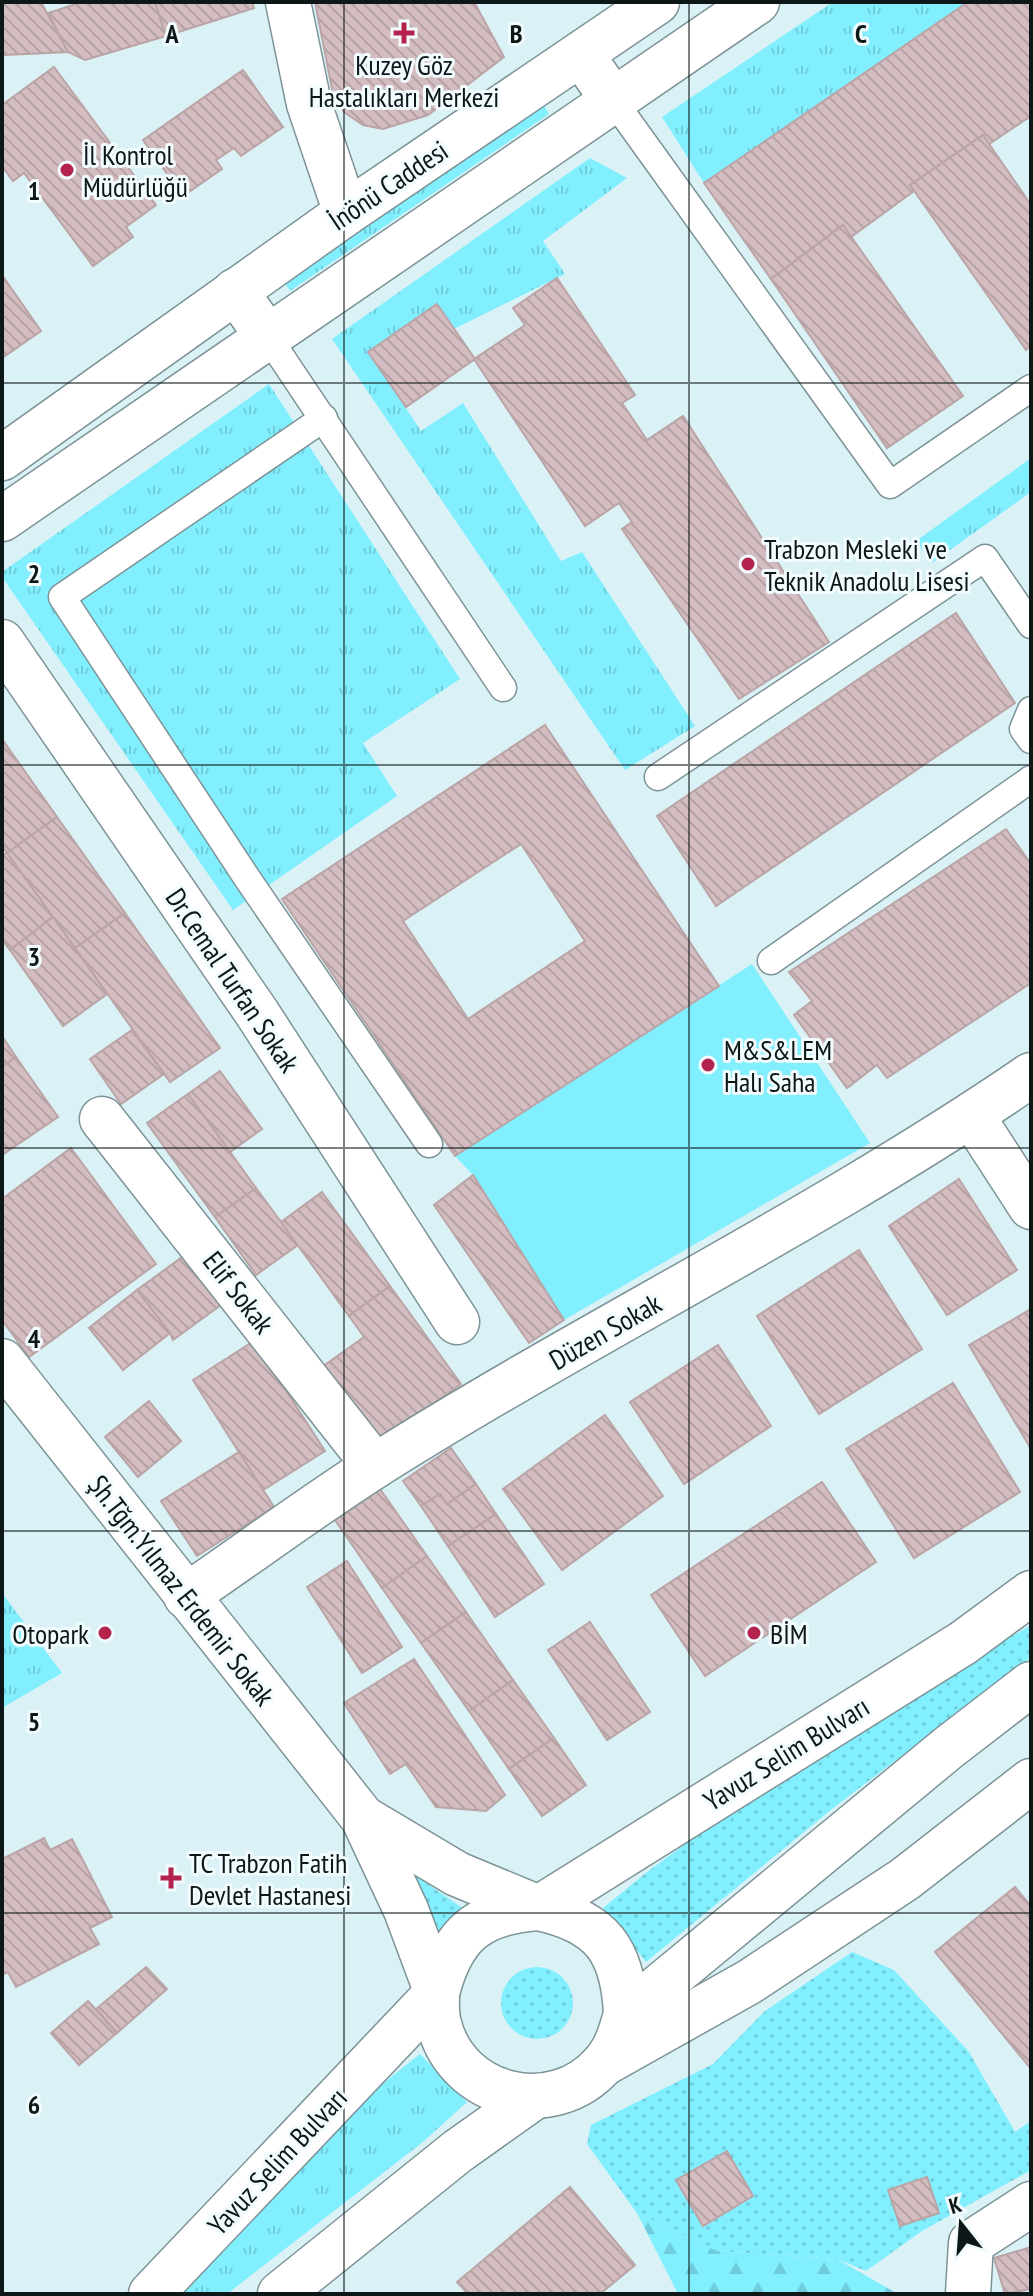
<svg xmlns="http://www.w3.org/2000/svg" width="1033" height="2296" viewBox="0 0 1033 2296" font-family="'PT Sans Narrow',sans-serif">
  <defs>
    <pattern id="grass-dots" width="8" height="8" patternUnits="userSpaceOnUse" patternTransform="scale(2)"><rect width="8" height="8" fill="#82efff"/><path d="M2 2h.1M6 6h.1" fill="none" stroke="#6fccda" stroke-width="1.8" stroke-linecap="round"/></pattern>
    <pattern id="forest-firs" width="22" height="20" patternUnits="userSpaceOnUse" patternTransform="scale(2)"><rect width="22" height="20" fill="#82efff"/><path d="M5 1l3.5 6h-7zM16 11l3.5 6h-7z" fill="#6fccda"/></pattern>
    <pattern id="park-tufts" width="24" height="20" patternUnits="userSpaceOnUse" patternTransform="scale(2)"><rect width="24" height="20" fill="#82efff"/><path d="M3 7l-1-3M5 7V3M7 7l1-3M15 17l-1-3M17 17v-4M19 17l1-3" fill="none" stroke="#6fccda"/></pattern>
    <pattern id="building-back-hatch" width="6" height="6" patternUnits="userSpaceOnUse" patternTransform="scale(2)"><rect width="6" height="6" fill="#d4bdc0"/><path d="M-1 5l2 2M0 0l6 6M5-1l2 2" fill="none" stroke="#b5a2a4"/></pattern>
  </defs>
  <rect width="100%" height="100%" fill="#daf2f6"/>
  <g fill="url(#grass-dots)">
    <path d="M 1031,1625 L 1031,1657 L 832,1809 L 646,1962 L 603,1908 L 647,1872 L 791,1767 Z"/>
    <path d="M 404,1868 L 477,1918 L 444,1947 Z"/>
    <path d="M 852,1952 L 894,1970 L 969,2052 L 1015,2132 L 1031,2121 L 1031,2170 L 922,2231 L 866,2271 L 837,2259 L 717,2251 L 637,2213 L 587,2144 L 591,2125 L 713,2064 L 765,2011 Z"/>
    <circle cx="537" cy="2003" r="36"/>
  </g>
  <path fill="url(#forest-firs)" d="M 637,2213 L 717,2251 L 837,2259 L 898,2294 L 678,2294 Z"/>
  <g fill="url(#park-tufts)">
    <path d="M 833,2 L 968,2 L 704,183 L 662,117 Z"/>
    <path d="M 544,105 L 549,114 L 290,291 L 283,280 Z"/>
    <path d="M 590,158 L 627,178 L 543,241 L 565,274 L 454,329 L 437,305 L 369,352 L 421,431 L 463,403 L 561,561 L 582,552 L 695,726 L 625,770 L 332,339 Z"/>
    <path d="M 269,384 L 460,679 L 363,743 L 397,796 L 233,910 L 2,577 L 2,572 Z"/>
    <path d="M 1031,458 L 1031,492 L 932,563 L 916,541 Z"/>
    <path d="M 2,1593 L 62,1673 L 2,1708 Z"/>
    <path d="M 420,2054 L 467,2102 L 423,2142 L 227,2294 L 183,2294 L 381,2085 Z"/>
  </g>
  <path fill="#82efff" d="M 752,964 L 870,1143 L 564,1320 L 473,1175 L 455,1156 Z"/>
  <g fill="url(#building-back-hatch)" stroke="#baa4a6" stroke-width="2" fill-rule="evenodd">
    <path d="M 2,2 L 41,2 L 68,52 L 5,55 L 2,50 Z"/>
    <path d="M 82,2 L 155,2 L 166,36 L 85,60 L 68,52 L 48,13 Z"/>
    <path d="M 155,2 L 252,2 L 254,8 L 166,36 Z"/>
    <path d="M 315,2 L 474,2 L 504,57 L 428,115 L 383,129 L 363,125 L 344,112 L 333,94 Z"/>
    <path d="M 968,2 L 1031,2 L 1031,116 L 989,144 L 983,135 L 910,185 L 914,191 L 851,237 L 843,225 L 771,279 L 704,183 Z"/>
    <path d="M 54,67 L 156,205 L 126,227 L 133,237 L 93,266 L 24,173 L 13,181 L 2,166 L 2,105 Z"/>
    <path d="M 243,70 L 283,127 L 241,156 L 234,148 L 216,160 L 222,169 L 183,196 L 143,140 Z"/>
    <path d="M 983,135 L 1031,205 L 1031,345 L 1026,350 L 910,185 Z"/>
    <path d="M 843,225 L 963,396 L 887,448 L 771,279 Z"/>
    <path d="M 2,275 L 41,331 L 2,358 Z"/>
    <path d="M 557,278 L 635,395 L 622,403 L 647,440 L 683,416 L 829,642 L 739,699 L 622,529 L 632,522 L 619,503 L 585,526 L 474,359 L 525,325 L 513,308 Z"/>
    <path d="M 437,304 L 475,359 L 406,407 L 368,352 Z"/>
    <path d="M 956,613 L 1015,703 L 716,906 L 657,816 Z"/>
    <path d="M 545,725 L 719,986 L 455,1156 L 282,899 ZM 521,844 L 585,941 L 468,1019 L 403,921 Z"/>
    <path d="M 2,739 L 57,817 L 7,853 L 2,845 Z"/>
    <path d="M 57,817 L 125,913 L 75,948 L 7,853 Z"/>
    <path d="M 1006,829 L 1031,864 L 1031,983 L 887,1078 L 877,1065 L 847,1088 L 794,1015 L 812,1001 L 789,972 Z"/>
    <path d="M 7,853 L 53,917 L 10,950 L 2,940 L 2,856 Z"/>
    <path d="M 125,913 L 220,1048 L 170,1082 L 75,948 Z"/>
    <path d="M 53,917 L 107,994 L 63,1026 L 10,950 Z"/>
    <path d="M 132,1030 L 164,1074 L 121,1104 L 90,1059 Z"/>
    <path d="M 2,1036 L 16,1057 L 2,1067 Z"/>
    <path d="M 16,1057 L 58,1117 L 2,1155 L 2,1067 Z"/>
    <path d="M 220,1071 L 262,1129 L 230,1152 L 188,1094 Z"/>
    <path d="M 188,1094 L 256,1188 L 215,1217 L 147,1123 Z"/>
    <path d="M 71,1148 L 156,1264 L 29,1357 L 2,1320 L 2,1199 Z"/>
    <path d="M 473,1175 L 564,1320 L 529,1343 L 434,1205 Z"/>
    <path d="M 959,1179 L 1017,1270 L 947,1315 L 889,1226 Z"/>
    <path d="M 256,1188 L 298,1245 L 256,1275 L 215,1217 Z"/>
    <path d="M 322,1192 L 390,1286 L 349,1316 L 281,1222 Z"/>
    <path d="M 859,1250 L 922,1349 L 819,1414 L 757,1316 Z"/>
    <path d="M 189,1252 L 225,1302 L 173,1340 L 170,1333 L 137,1290 Z"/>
    <path d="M 390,1286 L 461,1384 L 377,1444 L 322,1367 L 364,1337 L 349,1316 Z"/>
    <path d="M 137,1290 L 170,1333 L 123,1370 L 89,1328 Z"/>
    <path d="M 1031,1309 L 1031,1449 L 969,1345 Z"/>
    <path d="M 254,1341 L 325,1451 L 263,1490 L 193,1380 Z"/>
    <path d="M 718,1345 L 771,1426 L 684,1484 L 630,1402 Z"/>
    <path d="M 953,1383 L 1020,1492 L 914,1558 L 846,1449 Z"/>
    <path d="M 149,1401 L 181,1441 L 138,1477 L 105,1437 Z"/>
    <path d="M 605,1415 L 663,1496 L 562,1570 L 503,1489 Z"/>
    <path d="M 451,1448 L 476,1484 L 447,1504 L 440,1494 L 421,1506 L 403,1481 Z"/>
    <path d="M 239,1452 L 274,1507 L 197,1556 L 161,1501 Z"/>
    <path d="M 822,1482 L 876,1562 L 705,1676 L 651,1595 Z"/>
    <path d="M 476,1484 L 496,1514 L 448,1546 L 421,1506 L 440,1494 L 447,1504 Z"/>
    <path d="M 380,1489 L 427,1556 L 382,1588 L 335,1520 Z"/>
    <path d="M 496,1514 L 544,1584 L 495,1617 L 448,1546 Z"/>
    <path d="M 427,1556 L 466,1612 L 421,1643 L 382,1588 Z"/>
    <path d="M 347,1561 L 402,1647 L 362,1673 L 307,1587 Z"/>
    <path d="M 466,1612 L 513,1680 L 469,1711 L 421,1643 Z"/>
    <path d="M 590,1622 L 650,1712 L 607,1740 L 548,1650 Z"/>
    <path d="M 414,1659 L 505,1795 L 486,1811 L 436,1807 L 406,1764 L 390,1774 L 344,1703 Z"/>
    <path d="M 513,1680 L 554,1738 L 509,1769 L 469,1711 Z"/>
    <path d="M 554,1738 L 586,1785 L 542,1816 L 509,1769 Z"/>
    <path d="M 44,1838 L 50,1850 L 72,1839 L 112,1917 L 90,1928 L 99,1944 L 16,1987 L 8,1972 L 2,1975 L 2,1859 Z"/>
    <path d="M 1015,1887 L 1031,1906 L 1031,2069 L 935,1952 Z"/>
    <path d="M 146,1967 L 167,1989 L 117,2033 L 96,2009 Z"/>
    <path d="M 88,2001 L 117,2033 L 79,2065 L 51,2033 Z"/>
    <path d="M 727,2151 L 753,2196 L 703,2226 L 676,2180 Z"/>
    <path d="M 927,2177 L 939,2213 L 900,2226 L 888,2190 Z"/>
    <path d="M 570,2187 L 635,2265 L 600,2294 L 468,2294 L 457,2282 Z"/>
    <path d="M 1031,2247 L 1031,2289 L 1005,2294 L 994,2258 Z"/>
  </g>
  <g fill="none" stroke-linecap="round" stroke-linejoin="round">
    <defs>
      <g id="service">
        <path d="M 613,100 L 890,485 L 1031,388"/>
        <path d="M 268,337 L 503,688"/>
        <path d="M 324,418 L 62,597 L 247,878 L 429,1144"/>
        <path d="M 1031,710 L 1023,729 L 1031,740"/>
        <path d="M 658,777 L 985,558 L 1031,625"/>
        <path d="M 771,961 L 1031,779"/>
      </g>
      <g id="minor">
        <path d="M 288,2 L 309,104 L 346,213"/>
        <path d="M 581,54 L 613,100"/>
        <path d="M 235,291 L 268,337"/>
        <path d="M 2,642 L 257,1013 L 457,1322"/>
        <path d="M 972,1116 L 1031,1207"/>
        <path d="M 102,1119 L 375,1466"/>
        <path d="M 2,1361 L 363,1818 L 406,1910 L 437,1993"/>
        <path d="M 186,1596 C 249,1553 311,1507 375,1466 C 590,1330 821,1219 1031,1075"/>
        <path d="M 363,1818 L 457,1874 L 539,1908"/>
        <path d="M 603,2064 L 749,1982 L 905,1879 L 1031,1781"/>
        <path d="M 968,2294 L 971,2243 L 1031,2204"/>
      </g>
      <g id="tertiary">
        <path d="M 2,458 L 346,213 L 657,2"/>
        <path d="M 2,519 L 757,2"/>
      </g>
      <g id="secondary">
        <path d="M 539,1908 C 602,1922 623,1950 626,2014"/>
        <path d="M 437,1993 C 437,2003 436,2014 439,2024 C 457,2098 553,2121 603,2064 C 616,2050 621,2032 626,2014 L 948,1748 L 1031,1684"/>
        <path d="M 151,2294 L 437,1993 C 452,1934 478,1912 539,1908 L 963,1643 L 1031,1593"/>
        <path d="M 280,2294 L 458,2151 L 534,2097"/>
      </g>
    </defs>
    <use href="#service" stroke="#7d9397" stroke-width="29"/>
    <use href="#minor" stroke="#7d9397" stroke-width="47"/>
    <use href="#tertiary" stroke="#7d9397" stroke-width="47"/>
    <use href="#secondary" stroke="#7d9397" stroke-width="47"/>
    <use href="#service" stroke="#fff" stroke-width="26"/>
    <use href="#minor" stroke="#fff" stroke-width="44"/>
    <use href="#tertiary" stroke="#fff" stroke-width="44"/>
    <use href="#secondary" stroke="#fff" stroke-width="44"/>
  </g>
  <path fill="none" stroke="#0e1718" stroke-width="2" stroke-opacity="0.55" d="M 344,2 L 344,2294M 689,2 L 689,2294M 2,383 L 1031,383M 2,765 L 1031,765M 2,1148 L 1031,1148M 2,1531 L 1031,1531M 2,1913 L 1031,1913"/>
  <g fill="#b4234e" stroke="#f2fcfe" stroke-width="3">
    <path d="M400 21h8v8h8v8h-8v8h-8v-8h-8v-8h8z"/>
    <circle cx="67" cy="170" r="8"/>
    <circle cx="748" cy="564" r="8"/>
    <circle cx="708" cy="1065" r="8"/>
    <circle cx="105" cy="1633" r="8"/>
    <circle cx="754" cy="1633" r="8"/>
    <path d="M167 1866h8v8h8v8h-8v8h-8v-8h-8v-8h8z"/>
  </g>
  <g text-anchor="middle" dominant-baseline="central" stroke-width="6" stroke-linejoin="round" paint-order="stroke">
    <g font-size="28" fill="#0e1718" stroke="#f2fcfe" text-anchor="start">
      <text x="404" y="64" text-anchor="middle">Kuzey Göz<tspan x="404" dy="32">Hastalıkları Merkezi</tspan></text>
      <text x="83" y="154">İl Kontrol<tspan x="83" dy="32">Müdürlüğü</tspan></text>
      <text x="764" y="548">Trabzon Mesleki ve<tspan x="764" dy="32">Teknik Anadolu Lisesi</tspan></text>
      <text x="724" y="1049">M&amp;S&amp;LEM<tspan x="724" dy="32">Halı Saha</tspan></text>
      <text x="89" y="1633" text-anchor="end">Otopark</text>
      <text x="770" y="1633">BİM</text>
      <text x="189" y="1862">TC Trabzon Fatih<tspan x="189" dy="32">Devlet Hastanesi</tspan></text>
    </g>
    <g font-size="28" fill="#0e1718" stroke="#f2fcfe">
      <text transform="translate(388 185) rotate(-34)">İnönü Caddesi</text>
      <text transform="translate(233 980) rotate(56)">Dr.Cemal Turfan Sokak</text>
      <text transform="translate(239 1292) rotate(52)">Elif Sokak</text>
      <text transform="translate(605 1331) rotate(-30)">Düzen Sokak</text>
      <text transform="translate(182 1590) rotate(52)">Şh.Tğm.Yılmaz Erdemir Sokak</text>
      <text transform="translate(786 1753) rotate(-32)">Yavuz Selim Bulvarı</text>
      <text transform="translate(277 2161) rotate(-47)">Yavuz Selim Bulvarı</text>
    </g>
  </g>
  <g font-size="26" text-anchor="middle" font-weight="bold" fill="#0e1718" stroke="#f2fcfe" stroke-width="6" stroke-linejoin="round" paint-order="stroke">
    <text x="172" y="43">A</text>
    <text x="516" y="43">B</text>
    <text x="861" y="43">C</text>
    <text x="34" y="200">1</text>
    <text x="34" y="583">2</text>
    <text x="34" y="966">3</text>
    <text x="34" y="1348">4</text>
    <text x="34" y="1731">5</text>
    <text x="34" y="2114">6</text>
  </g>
  <rect width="1033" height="2296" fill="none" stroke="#0e1718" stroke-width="8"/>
  <g transform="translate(961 2224) rotate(343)" stroke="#f2fcfe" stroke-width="6" paint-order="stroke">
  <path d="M0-6L14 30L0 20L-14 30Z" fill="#0e1718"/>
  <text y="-12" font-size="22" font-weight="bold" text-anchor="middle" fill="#0e1718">K</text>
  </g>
</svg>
